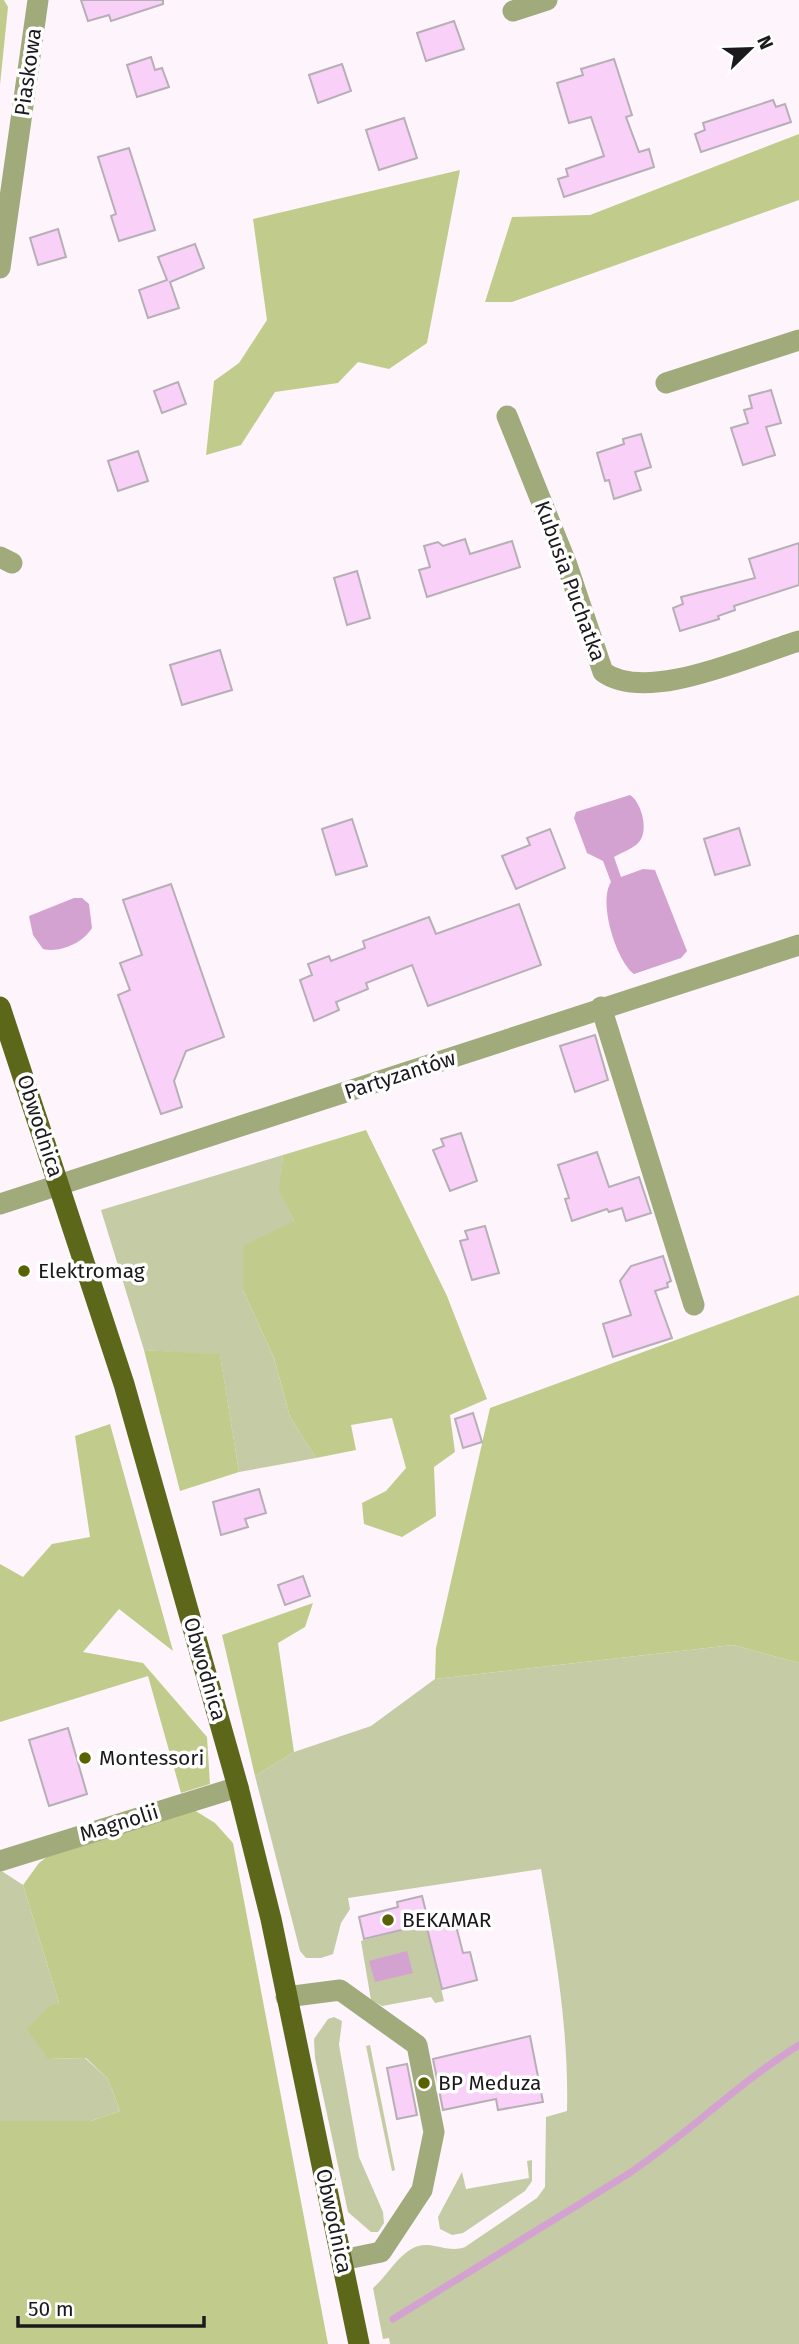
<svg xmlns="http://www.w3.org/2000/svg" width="799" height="2344" viewBox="0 0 799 2344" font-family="'Fira Sans',sans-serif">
  <rect width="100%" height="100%" fill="#fdf4fc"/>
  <g fill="#c4cba5">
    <path d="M 283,1155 L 280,1190 L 294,1221 L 243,1290 L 274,1358 L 290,1417 L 316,1458 L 239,1472 L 220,1355 L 144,1350 L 101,1210 Z"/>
    <path d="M 733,1645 L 799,1663 L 799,2344 L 390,2344 L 389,2338 L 383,2339 L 373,2288 C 390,2274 403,2244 427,2245 C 441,2246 452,2252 465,2247 L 537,2198 L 545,2187 L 546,2117 L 567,2111 C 569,2030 555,1949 541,1869 L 348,1898 L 350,1909 L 341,1923 L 333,1954 L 321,1958 L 306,1958 L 300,1951 L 255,1776 L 294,1752 L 371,1726 L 435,1679 Z"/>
    <path d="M 0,1870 L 23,1885 L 59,2003 L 48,2059 L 85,2058 L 108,2079 L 120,2111 L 91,2121 L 0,2121 Z"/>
    <path d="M 426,1924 L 444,2001 L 435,2003 L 431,1997 L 382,2006 L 371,2000 L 361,1941 Z"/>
    <path d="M 334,2017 L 342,2021 L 339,2045 L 359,2157 L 383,2212 L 384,2223 L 378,2232 L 371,2232 L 348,2212 L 315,2058 L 314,2039 L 328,2019 Z"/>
    <path d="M 370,2045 L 395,2170 L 392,2171 L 366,2046 Z"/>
    <path d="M 532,2160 L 532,2181 L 525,2191 L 463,2233 L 452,2235 L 440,2229 L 438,2217 L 462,2172 L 466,2189 L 529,2178 L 527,2161 Z"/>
  </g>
  <g fill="#c1cc8c">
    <path d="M 0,0 L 4,0 L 8,7 L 0,85 Z"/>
    <path d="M 799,134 L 799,200 L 512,302 L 485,302 L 512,217 L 590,215 Z"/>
    <path d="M 460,170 L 427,343 L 389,369 L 358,362 L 338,383 L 275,392 L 241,445 L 206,455 L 214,381 L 239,363 L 267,320 L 253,219 Z"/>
    <path d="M 366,1130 L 447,1296 L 487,1399 L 450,1415 L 455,1452 L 434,1467 L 436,1516 L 402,1537 L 364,1524 L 362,1503 L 386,1491 L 406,1468 L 392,1418 L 351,1425 L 356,1450 L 316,1458 L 290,1417 L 274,1358 L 243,1290 L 243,1246 L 294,1221 L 279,1190 L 283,1155 Z"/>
    <path d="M 799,1295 L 799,1663 L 733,1645 L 435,1679 L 436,1648 L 490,1408 Z"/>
    <path d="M 144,1350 L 220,1354 L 239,1472 L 180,1491 Z"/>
    <path d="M 110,1424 L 173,1651 L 119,1609 L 83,1652 L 143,1663 L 207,1737 L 210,1784 L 181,1793 L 148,1676 L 0,1722 L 0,1564 L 23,1577 L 52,1544 L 90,1537 L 75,1436 Z"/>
    <path d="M 313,1603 L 305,1627 L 278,1643 L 294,1752 L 255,1776 L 222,1635 Z"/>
    <path d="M 194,1810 L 215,1823 L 233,1843 L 328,2344 L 0,2344 L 0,2121 L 91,2121 L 120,2111 L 108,2079 L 86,2058 L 48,2059 L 27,2029 L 48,2007 L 59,2003 L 23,1885 L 39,1863 L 52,1853 Z"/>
  </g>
  <g fill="#d4a2d1">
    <path d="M 630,795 C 642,803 649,831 639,842 C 633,849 622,852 614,857 L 621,877 L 643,869 L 655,870 L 687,951 L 681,958 L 634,974 C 616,960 598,902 611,882 L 603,861 L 587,853 L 574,818 L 576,812 Z"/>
    <path d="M 74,898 L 82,898 L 89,904 L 92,928 C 83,943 60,953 43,949 L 33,935 L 29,916 Z"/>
    <path d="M 407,1951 L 413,1973 L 375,1982 L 369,1961 Z"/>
  </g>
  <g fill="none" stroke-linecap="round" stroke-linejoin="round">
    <path stroke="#d4a2d1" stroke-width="7" d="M 393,2319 L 628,2174 C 688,2134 738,2083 799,2045"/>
  </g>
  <g fill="#f9d0f7" stroke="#b7afb6" stroke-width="2">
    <path d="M 81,0 L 163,0 L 163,4 L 111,21 L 109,15 L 88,21 Z"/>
    <path d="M 454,21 L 464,49 L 426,61 L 417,33 Z"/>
    <path d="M 151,57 L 155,70 L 162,68 L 169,87 L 137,97 L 127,65 Z"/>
    <path d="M 614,59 L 632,115 L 626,117 L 639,152 L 649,149 L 654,167 L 564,197 L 558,179 L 568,176 L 566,169 L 604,156 L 591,117 L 569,123 L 557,83 L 583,75 L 581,69 Z"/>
    <path d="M 342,64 L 351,91 L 318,103 L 309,75 Z"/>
    <path d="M 773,100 L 776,107 L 785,104 L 791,122 L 701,152 L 695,134 L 705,130 L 703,123 Z"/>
    <path d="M 404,118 L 417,158 L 379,170 L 366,130 Z"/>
    <path d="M 129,148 L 155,230 L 119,241 L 111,216 L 116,214 L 98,157 Z"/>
    <path d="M 58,229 L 66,257 L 38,265 L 30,238 Z"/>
    <path d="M 195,244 L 204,268 L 170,282 L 179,308 L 148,318 L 139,290 L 167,280 L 158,257 Z"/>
    <path d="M 178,382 L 186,404 L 162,413 L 154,391 Z"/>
    <path d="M 771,390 L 781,423 L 766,427 L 775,455 L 743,465 L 731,428 L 748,423 L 744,410 L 752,408 L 749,396 Z"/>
    <path d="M 641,434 L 651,467 L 635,472 L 641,490 L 614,499 L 609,480 L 605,481 L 597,453 L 624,444 L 623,439 Z"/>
    <path d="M 138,451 L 148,481 L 118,491 L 108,461 Z"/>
    <path d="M 465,539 L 470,554 L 512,541 L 520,567 L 427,597 L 419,570 L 430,567 L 424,546 L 438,542 L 443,546 Z"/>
    <path d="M 799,543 L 799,585 L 734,606 L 735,610 L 718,616 L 719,619 L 680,631 L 673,608 L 683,604 L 681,597 L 755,578 L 749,559 Z"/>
    <path d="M 357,571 L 370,618 L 347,625 L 334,578 Z"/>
    <path d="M 220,650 L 232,690 L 182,705 L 170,665 Z"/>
    <path d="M 352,819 L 367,866 L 336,875 L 322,829 Z"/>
    <path d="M 739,828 L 750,865 L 715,875 L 704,839 Z"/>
    <path d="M 550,829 L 565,868 L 516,889 L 502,856 L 530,845 L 527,838 Z"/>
    <path d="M 171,884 L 224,1037 L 186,1051 L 174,1081 L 182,1107 L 161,1114 L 118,995 L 130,990 L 120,963 L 142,955 L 123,900 Z"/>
    <path d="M 519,904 L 541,965 L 428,1006 L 412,965 L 366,983 L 368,989 L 336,1002 L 339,1010 L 314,1021 L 300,980 L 312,975 L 308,964 L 329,956 L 331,961 L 365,948 L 363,941 L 429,917 L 436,934 Z"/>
    <path d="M 595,1035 L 608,1080 L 575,1092 L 560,1046 Z"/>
    <path d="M 461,1133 L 477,1181 L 450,1191 L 433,1150 L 444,1146 L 441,1139 Z"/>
    <path d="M 597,1152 L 609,1187 L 639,1177 L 651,1213 L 626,1221 L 622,1208 L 609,1212 L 607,1209 L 572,1221 L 565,1199 L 569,1198 L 558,1165 Z"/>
    <path d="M 485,1226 L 499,1273 L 472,1280 L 460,1241 L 468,1239 L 465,1231 Z"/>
    <path d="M 663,1256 L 671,1281 L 667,1283 L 668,1287 L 655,1291 L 672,1338 L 613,1357 L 603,1324 L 631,1315 L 620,1281 L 631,1266 Z"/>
    <path d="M 473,1413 L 482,1442 L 463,1448 L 455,1419 Z"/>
    <path d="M 259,1489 L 266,1513 L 245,1519 L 248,1527 L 221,1535 L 213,1502 Z"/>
    <path d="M 303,1576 L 310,1596 L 285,1605 L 278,1585 Z"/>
    <path d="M 68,1728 L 87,1794 L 49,1806 L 29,1740 Z"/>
    <path d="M 422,1896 L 428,1920 L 453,1914 L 463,1953 L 470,1952 L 477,1980 L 442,1989 L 426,1924 L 364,1939 L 359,1917 L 398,1907 L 397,1902 Z"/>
    <path d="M 530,2036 L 543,2102 L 498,2110 L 496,2099 L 443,2110 L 433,2059 Z"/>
    <path d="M 407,2064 L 417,2115 L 397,2119 L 387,2068 Z"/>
  </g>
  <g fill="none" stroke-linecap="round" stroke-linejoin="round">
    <g stroke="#a1aa7b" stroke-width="21">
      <path d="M 513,11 L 547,0"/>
      <path d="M 0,268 L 38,0"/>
      <path d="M 666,383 L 799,340"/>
      <path d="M 507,416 L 567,565 L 603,672 C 647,704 749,656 799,641"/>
      <path d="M 0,557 L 12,563"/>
      <path d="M 601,1007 L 694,1305"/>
      <path d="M 0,1204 L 799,945"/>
      <path d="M 0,1861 L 238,1787"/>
      <path d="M 286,1997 L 340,1990 L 417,2045 L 434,2132 L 422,2190 L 381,2252 L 342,2260"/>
    </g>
    <path stroke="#5d671a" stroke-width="21" d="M 0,1007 L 124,1384 L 238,1787 L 271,1919 L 359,2344"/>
  </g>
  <g fill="#586201" stroke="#fff" stroke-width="2.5">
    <circle cx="24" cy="1271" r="7"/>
    <circle cx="85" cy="1758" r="7"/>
    <circle cx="388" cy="1920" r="7"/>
    <circle cx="424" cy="2083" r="7"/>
  </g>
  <g text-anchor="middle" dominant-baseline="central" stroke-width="7" stroke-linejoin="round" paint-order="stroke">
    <g font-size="21" fill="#1c191c" stroke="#fff">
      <text transform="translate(28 72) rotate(-82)">Piaskowa</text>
      <text transform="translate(570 581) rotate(70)">Kubusia Puchatka</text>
      <text transform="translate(400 1075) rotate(-18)">Partyzantów</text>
      <text transform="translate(40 1126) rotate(72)">Obwodnica</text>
      <text transform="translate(205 1669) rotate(74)">Obwodnica</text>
      <text transform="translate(119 1823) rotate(-17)">Magnolii</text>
      <text transform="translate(334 2221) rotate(78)">Obwodnica</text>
    </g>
    <g font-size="21" fill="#1c191c" stroke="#fff" text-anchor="start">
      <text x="38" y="1271">Elektromag</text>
      <text x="99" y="1758">Montessori</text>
      <text x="402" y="1920">BEKAMAR</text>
      <text x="438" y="2083">BP Meduza</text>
    </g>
  </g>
  <g transform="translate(750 49) rotate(67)" stroke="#ffffff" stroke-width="5" paint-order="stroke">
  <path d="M0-5L12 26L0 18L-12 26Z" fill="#1c191c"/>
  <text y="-10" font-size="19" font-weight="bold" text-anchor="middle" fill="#1c191c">N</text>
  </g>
  <path d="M18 2316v10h186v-10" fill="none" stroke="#1c191c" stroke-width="3.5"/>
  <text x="28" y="2316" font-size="21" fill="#1c191c" stroke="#ffffff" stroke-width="5" paint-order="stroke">50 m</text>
</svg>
